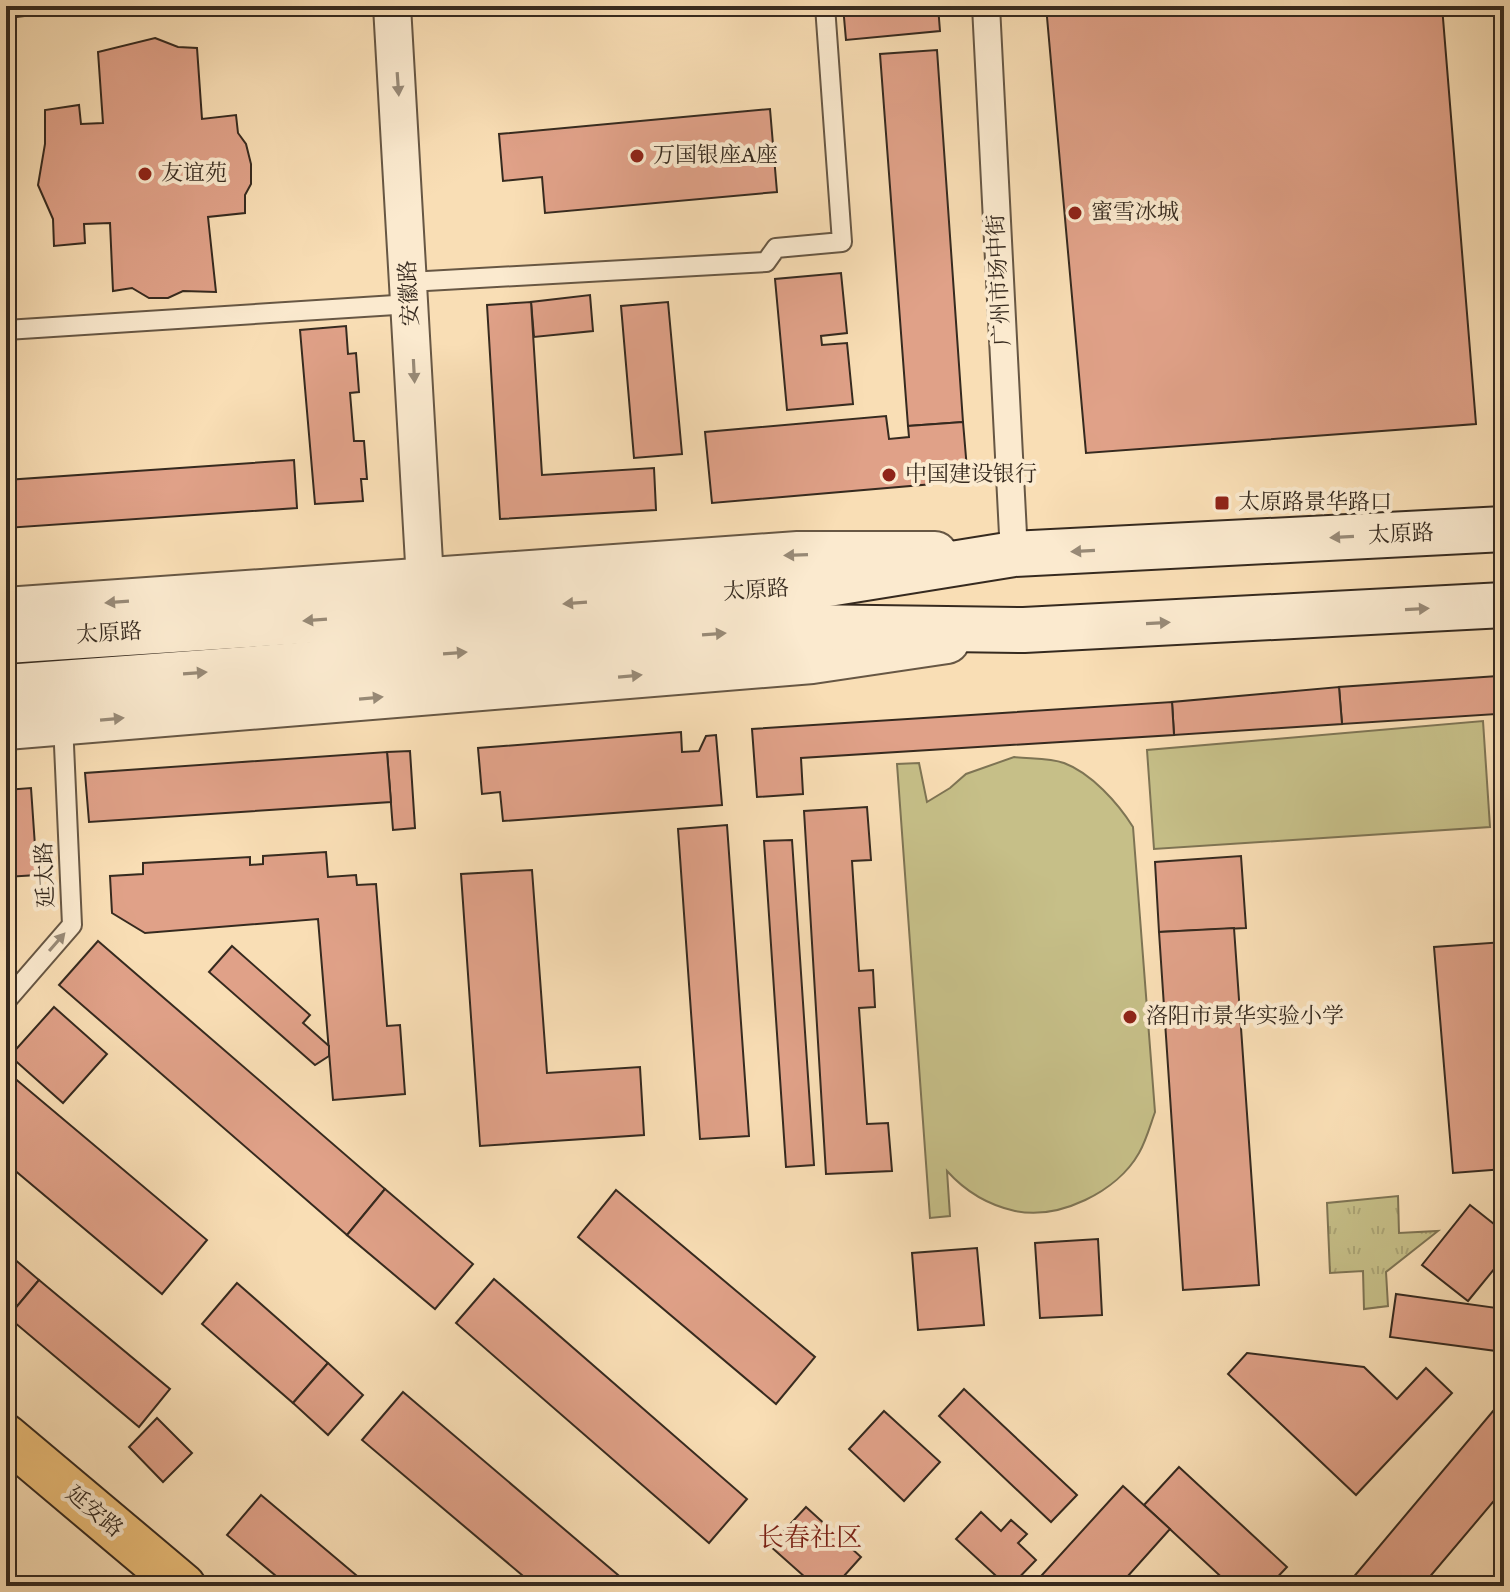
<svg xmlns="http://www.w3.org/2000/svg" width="1510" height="1592" viewBox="0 0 1510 1592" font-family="'IM FELL English','Noto Serif SC',serif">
  <defs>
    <pattern id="grass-tufts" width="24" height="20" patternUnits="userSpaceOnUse" patternTransform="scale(2)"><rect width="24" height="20" fill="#c6bf88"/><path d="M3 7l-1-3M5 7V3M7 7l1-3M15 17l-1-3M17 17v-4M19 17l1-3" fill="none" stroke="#aba475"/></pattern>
  </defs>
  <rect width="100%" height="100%" fill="#f9deb5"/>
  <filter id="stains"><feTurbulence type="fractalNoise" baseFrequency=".0025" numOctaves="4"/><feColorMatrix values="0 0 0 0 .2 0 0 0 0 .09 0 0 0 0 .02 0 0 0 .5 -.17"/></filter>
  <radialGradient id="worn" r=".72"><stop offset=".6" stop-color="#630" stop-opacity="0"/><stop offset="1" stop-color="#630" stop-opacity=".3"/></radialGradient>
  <path fill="url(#grass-tufts)" stroke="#7e7454" stroke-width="2" d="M 1398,1196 L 1399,1233 L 1438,1231 L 1386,1272 L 1388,1306 L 1364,1309 L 1363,1271 L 1330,1273 L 1327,1203 Z"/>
  <g fill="#c6bf88" stroke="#7e7454" stroke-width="2">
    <path d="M 1483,721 L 1490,827 L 1154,849 L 1147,750 Z"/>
    <path d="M 1014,757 C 1029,759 1049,758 1064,763 C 1091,773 1118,803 1133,827 L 1155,1112 C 1150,1126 1146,1141 1139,1153 C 1117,1192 1059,1220 1015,1211 C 988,1205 965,1191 947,1171 L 950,1216 L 930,1218 L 897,764 L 919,763 L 927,802 L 950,788 L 966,774 Z"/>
  </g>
  <g fill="#e0a188" stroke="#362a1f" stroke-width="2">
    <path d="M 8,6 L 33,6 L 34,15 L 9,18 Z"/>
    <path d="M 843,6 L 938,6 L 940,31 L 846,40 Z"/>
    <path d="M 1046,6 L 1442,6 L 1476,424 L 1086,453 Z"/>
    <path d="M 155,38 L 178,47 L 197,48 L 202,119 L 236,115 L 238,133 L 246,144 L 251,164 L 251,184 L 245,195 L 245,213 L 208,217 L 216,292 L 183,291 L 168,298 L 149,298 L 132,288 L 113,291 L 110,223 L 84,224 L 85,243 L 54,246 L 53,219 L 38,185 L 45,144 L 45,110 L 79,105 L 81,124 L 103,123 L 98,52 Z"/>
    <path d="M 937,50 L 963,422 L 908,426 L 880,54 Z"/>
    <path d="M 770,109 L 777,192 L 545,213 L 542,177 L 503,181 L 499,134 Z"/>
    <path d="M 841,273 L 847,333 L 821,336 L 822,345 L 847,343 L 853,404 L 787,410 L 775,279 Z"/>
    <path d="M 590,295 L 593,331 L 534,337 L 531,302 Z"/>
    <path d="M 531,302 L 542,475 L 654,468 L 656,510 L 500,519 L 487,305 Z"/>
    <path d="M 668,302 L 682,454 L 634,458 L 621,306 Z"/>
    <path d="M 346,326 L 348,354 L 356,353 L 359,392 L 350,393 L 354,441 L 364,441 L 367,479 L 361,479 L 363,501 L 315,504 L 300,330 Z"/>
    <path d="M 886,416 L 889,439 L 909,437 L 908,426 L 963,422 L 968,481 L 712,503 L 705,432 Z"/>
    <path d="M 294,460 L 297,508 L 6,528 L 6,480 Z"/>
    <path d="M 1498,676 L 1504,677 L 1504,823 L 1496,714 L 1342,724 L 1339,687 Z"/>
    <path d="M 1339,687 L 1342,724 L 1174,735 L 1172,702 Z"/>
    <path d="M 1172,702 L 1174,735 L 801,758 L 803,794 L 757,797 L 752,729 Z"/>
    <path d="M 681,732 L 682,752 L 699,751 L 706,736 L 716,735 L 722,805 L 503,821 L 500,792 L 482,794 L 478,748 Z"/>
    <path d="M 410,751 L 415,828 L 393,830 L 387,752 Z"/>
    <path d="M 387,752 L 391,802 L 89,822 L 85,773 Z"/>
    <path d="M 31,788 L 37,875 L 6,877 L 6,790 Z"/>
    <path d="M 867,807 L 871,860 L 852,861 L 859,971 L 873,970 L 875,1007 L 859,1008 L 867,1124 L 888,1123 L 892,1171 L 826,1174 L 804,811 Z"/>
    <path d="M 727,825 L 749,1136 L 700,1139 L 678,829 Z"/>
    <path d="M 792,840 L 814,1165 L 786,1167 L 764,841 Z"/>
    <path d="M 326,852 L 328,877 L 356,875 L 357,885 L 376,884 L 387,1026 L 400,1025 L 405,1094 L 333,1100 L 318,919 L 145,933 L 112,913 L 110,876 L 143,874 L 143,863 L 250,857 L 250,865 L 263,864 L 263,856 Z"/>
    <path d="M 1241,856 L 1246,928 L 1159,932 L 1155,862 Z"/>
    <path d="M 532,870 L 547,1073 L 640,1067 L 644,1135 L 480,1146 L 461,874 Z"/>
    <path d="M 1234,928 L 1259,1285 L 1183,1290 L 1159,932 Z"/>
    <path d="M 98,941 L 385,1189 L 347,1235 L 59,985 Z"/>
    <path d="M 1504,942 L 1504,1169 L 1453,1173 L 1434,947 Z"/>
    <path d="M 232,946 L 310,1015 L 303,1023 L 329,1046 L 329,1056 L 315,1065 L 209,972 Z"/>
    <path d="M 54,1007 L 107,1054 L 63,1103 L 10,1056 Z"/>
    <path d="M 6,1071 L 207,1240 L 162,1294 L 6,1163 Z"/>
    <path d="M 385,1189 L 473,1264 L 435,1309 L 347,1235 Z"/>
    <path d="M 616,1190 L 815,1357 L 776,1404 L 578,1237 Z"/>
    <path d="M 1470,1205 L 1504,1232 L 1504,1257 L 1468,1301 L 1422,1265 Z"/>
    <path d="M 1098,1239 L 1102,1315 L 1040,1318 L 1035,1243 Z"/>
    <path d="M 977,1248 L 984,1325 L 918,1330 L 912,1253 Z"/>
    <path d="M 6,1252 L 39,1280 L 6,1320 Z"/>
    <path d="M 494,1279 L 747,1499 L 709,1543 L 456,1323 Z"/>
    <path d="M 39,1280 L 170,1389 L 139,1427 L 8,1317 Z"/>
    <path d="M 237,1283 L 328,1363 L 293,1403 L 202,1324 Z"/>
    <path d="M 1396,1294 L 1504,1309 L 1504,1352 L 1390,1337 Z"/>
    <path d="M 1247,1353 L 1364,1367 L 1397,1399 L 1426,1368 L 1452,1393 L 1356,1495 L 1228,1374 Z"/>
    <path d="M 328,1363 L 363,1395 L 328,1435 L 293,1403 Z"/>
    <path d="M 964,1389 L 1077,1495 L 1051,1522 L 939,1416 Z"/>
    <path d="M 403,1392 L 631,1586 L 535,1586 L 362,1440 Z"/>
    <path d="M 1504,1398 L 1504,1489 L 1422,1586 L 1346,1586 Z"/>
    <path d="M 884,1411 L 940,1462 L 904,1501 L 849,1449 Z"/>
    <path d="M 157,1418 L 192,1453 L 163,1482 L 129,1447 Z"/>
    <path d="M 1179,1467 L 1287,1567 L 1269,1586 L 1251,1586 L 1242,1578 L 1235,1586 L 1231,1586 L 1144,1505 Z"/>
    <path d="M 1123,1486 L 1170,1529 L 1119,1586 L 1032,1586 Z"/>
    <path d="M 261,1495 L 369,1586 L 288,1586 L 227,1535 Z"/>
    <path d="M 806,1507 L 861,1557 L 835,1586 L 815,1586 L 770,1546 Z"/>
    <path d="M 981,1512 L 1001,1531 L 1011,1520 L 1027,1534 L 1018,1543 L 1036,1560 L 1011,1586 L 1007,1586 L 956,1539 Z"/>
  </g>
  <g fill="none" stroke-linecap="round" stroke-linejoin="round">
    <defs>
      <g id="service">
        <path d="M 409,282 L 766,262 L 776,248 L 842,242 L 825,6"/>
        <path d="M 6,330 L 411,304"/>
        <path d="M 6,1001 L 72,925 L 63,723"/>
      </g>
      <path id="pedestrian" d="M 986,6 L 1014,554"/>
      <path id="minor" d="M 392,6 L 425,580"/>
      <g id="tertiary">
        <path d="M 6,610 L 798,554 L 935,554"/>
        <path d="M 6,727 L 812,661 L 947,641"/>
      </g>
      <g id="secondary">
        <path d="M 6,641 L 803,588 L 1014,554 L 1504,529"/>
        <path d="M 6,687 L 804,627 L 1024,630 L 1504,605"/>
      </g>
      <path id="primary" d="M 6,1437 L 183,1586"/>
    </defs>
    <use href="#service" stroke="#675744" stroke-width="22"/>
    <use href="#pedestrian" stroke="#675744" stroke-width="30"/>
    <use href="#minor" stroke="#675744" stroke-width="40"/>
    <use href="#tertiary" stroke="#675744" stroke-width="48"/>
    <use href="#secondary" stroke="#362a1f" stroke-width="48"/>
    <use href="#primary" stroke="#362a1f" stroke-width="48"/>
    <use href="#service" stroke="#fbeacf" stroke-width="18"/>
    <use href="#pedestrian" stroke="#fbeacf" stroke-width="26"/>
    <use href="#minor" stroke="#fbeacf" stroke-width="36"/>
    <use href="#tertiary" stroke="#fbeacf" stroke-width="44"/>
    <use href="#secondary" stroke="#fbeacf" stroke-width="44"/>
    <use href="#primary" stroke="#ecbf7a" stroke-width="44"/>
  </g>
  <defs><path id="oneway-solid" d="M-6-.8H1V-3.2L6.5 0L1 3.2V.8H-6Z" transform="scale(2)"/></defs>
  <g fill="#988a77">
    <use href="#oneway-solid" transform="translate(398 84) rotate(86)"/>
    <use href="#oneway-solid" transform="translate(414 371) rotate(87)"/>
    <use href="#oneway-solid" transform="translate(1342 537) rotate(177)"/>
    <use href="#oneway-solid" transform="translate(1083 551) rotate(177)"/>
    <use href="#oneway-solid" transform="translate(796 555) rotate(178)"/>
    <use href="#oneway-solid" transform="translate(117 602) rotate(176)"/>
    <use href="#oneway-solid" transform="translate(575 603) rotate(176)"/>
    <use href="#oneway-solid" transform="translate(1417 609) rotate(-3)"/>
    <use href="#oneway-solid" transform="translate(315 620) rotate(176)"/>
    <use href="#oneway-solid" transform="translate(1158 623) rotate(-3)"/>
    <use href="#oneway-solid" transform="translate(714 634) rotate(-4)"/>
    <use href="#oneway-solid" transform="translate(455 653) rotate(-4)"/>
    <use href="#oneway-solid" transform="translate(195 673) rotate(-4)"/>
    <use href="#oneway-solid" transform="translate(630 676) rotate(-5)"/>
    <use href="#oneway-solid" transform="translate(371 698) rotate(-5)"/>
    <use href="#oneway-solid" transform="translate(112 719) rotate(-5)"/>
    <use href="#oneway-solid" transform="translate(57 942) rotate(-49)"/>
  </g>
  <g fill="#8f2418" stroke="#fbeacf" stroke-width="3">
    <circle cx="637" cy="156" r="8"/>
    <circle cx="145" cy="174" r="8"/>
    <circle cx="1075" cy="213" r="8"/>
    <circle cx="889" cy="475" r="8"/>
    <rect x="1214" y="495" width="16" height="16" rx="4"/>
    <circle cx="1130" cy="1017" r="8"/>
  </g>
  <g text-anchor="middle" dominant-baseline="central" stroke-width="8" stroke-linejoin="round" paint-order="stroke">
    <g font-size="22" fill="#362a1f" stroke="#fbeacf" text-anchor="start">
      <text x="653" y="156">万国银座A座</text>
      <text x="161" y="174">友谊苑</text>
      <text x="1091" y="213">蜜雪冰城</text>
      <text x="905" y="475">中国建设银行</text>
      <text x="1238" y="503">太原路景华路口</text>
      <text x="1146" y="1017">洛阳市景华实验小学</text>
    </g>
    <g font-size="22" fill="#362a1f" stroke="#fbeacf">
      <text transform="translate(1000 280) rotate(-93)">广州市场中街</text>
      <text transform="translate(410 293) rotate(-93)">安徽路</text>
      <text transform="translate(1401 535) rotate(-3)">太原路</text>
      <text transform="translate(756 591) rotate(-4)">太原路</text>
      <text transform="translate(109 634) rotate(-4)">太原路</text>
      <text transform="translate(46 875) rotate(-92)">延太路</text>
      <text transform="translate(94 1512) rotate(40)">延安路</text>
    </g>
    <g font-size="26" fill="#7a1f14" stroke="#fbeacf">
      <text x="810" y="1538">长春社区</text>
    </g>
  </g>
  <rect width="1510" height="1592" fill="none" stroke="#f9deb5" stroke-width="32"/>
  <rect x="8" y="8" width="1494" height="1576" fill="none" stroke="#362a1f" stroke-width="4"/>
  <rect x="16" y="16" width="1478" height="1560" fill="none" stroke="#362a1f" stroke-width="2"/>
  <rect width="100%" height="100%" filter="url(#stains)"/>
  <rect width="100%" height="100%" fill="url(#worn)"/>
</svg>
